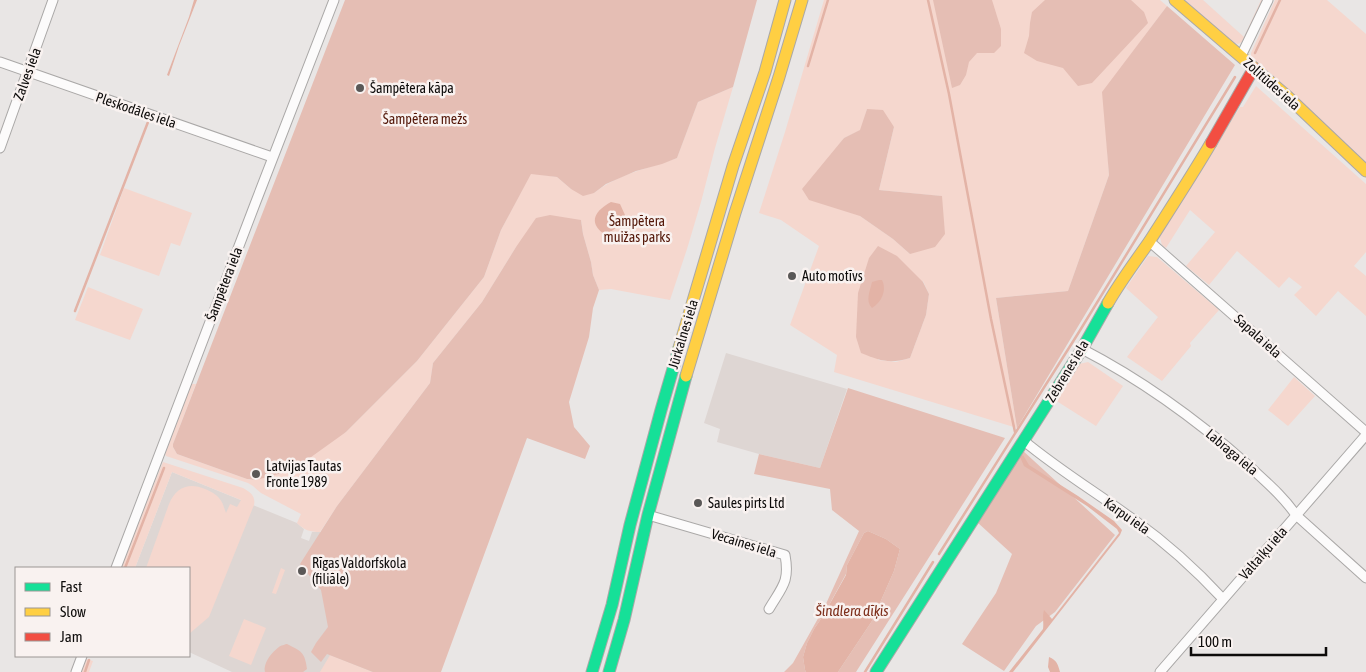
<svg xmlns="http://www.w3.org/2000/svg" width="1366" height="672" viewBox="0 0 1366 672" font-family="'Asap Condensed',sans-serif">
  <rect width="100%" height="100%" fill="#e9e6e5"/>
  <g fill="#ded6d3">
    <path d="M 726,353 L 847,389 L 820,468 L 759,454 L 717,442 L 720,429 L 704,423 Z"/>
    <path d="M 172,472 L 297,523 L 304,529 L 301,538 L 309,541 L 312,532 L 320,532 L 390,672 L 232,672 L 189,652 L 189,568 L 135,568 Z"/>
  </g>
  <g fill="#f5d7ce" fill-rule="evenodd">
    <path d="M 824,0 L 1160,0 L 1167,6 L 1103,92 L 1109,175 L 1068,291 L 996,298 L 1017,428 L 834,372 L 837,355 L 790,325 L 819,246 L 781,220 L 759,213 L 785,132 ZM 867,109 L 894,127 L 879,190 L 941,196 L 910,254 L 893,239 L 860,216 L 832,154 L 844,138 L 861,130 ZM 923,281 L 929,294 L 926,315 L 910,358 L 896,362 L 878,360 Z"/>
    <path d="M 1185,0 L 1203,0 L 1244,37 L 1261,0 L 1264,0 L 1244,41 L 1238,44 L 1232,42 Z"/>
    <path d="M 1275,0 L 1327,0 L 1366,34 L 1366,166 L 1251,58 L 1251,53 Z"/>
    <path d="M 1256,86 L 1366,184 L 1366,252 L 1354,266 L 1366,276 L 1366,316 L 1338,291 L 1316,316 L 1294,295 L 1302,287 L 1289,277 L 1279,288 L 1237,251 L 1209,285 L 1186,266 L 1215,232 L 1190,210 L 1166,248 L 1162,245 L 1159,234 L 1240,107 L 1243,107 Z"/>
    <path d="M 733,87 L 715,148 L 701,202 L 687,249 L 670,300 L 611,289 L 599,290 L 593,275 L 591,262 L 583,234 L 581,220 L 516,247 L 482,302 L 433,363 L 430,383 L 337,506 L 320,532 C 310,532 304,530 297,523 L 301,514 L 261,493 L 253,486 L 248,483 L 166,456 L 165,454 L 191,384 L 196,384 L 173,444 L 173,447 L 177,454 L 247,479 L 251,480 L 346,432 L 417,361 L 484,277 L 501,230 L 531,173 L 557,177 L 571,189 L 594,193 C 620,173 647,169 677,158 L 698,102 Z"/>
    <path d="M 124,188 L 192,213 L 180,246 L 171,243 L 159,276 L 100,255 Z"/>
    <path d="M 1148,256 L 1157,257 L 1219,310 L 1190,343 L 1191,346 L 1162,381 L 1127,357 L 1158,317 L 1126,288 Z"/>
    <path d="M 88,287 L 143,309 L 130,340 L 75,320 Z"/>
    <path d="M 1088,362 L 1123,386 L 1096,426 L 1055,400 L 1079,364 Z"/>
    <path d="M 1294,377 L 1315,396 L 1288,426 L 1268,410 Z"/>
    <path d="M 163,462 L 243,488 C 250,492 256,496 254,505 L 209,617 L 189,634 L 189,568 L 146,568 L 169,504 C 176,487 189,482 205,489 C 210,491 216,494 219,498 C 223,502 224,508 226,513 L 230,504 L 237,507 L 241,500 L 172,472 L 135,568 L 120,568 Z"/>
    <path d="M 281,568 L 285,570 L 276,594 L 272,593 Z"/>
    <path d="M 244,619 L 266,628 L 251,665 L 229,656 Z"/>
    <path d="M 330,655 L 373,672 L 320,672 Z"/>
    <path d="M 86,659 L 93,661 L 89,672 L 81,672 Z"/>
  </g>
  <g fill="#e5beb4">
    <path d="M 345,0 L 757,0 L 733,87 L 698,102 L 677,158 L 662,164 L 636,171 L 606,184 L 594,193 L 583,196 L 571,189 L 557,177 L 531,174 L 501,230 L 484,277 L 417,361 L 346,432 L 293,470 L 256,480 L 247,479 L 177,454 L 173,447 L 173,444 Z"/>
    <path d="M 933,0 L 992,0 L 1001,29 L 1001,46 L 994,53 L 977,53 L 969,62 L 966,75 L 960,85 L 952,88 Z"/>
    <path d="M 1045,0 L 1131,0 L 1144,12 L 1148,23 L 1092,83 L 1078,86 L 1063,68 L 1037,61 L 1024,53 L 1029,36 L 1030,23 L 1032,12 Z"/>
    <path d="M 1167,6 L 1235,65 L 1017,428 L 996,298 L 1068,291 L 1109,175 L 1102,92 Z"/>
    <path d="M 867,109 L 883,110 L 894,127 L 879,190 L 942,196 L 945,234 L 935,247 L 910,254 L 893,239 L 860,216 L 809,200 L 802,189 L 844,138 L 860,130 Z"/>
    <path d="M 550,215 L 581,220 L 583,234 L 591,262 L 593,275 L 599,290 L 593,308 L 589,337 L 569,402 L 574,427 L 590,446 L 585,459 L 527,438 L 441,672 L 373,672 L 327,654 L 321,662 L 311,652 L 316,643 L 328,627 L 321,590 L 300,564 L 337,506 L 430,383 L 433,363 L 482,302 L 516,247 L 536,218 Z"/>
    <path d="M 878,246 L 897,256 L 923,282 L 929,294 L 926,315 L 910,358 C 889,364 881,361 861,353 L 856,337 L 858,293 L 869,258 Z"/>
    <path d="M 848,388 L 1005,438 L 856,672 L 838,672 L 872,621 L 894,571 L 900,549 L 886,539 L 868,531 L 864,533 L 847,565 L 846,574 L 823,616 L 814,629 L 807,643 L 803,657 L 805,670 L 806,672 L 784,672 L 793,663 L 825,606 L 859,531 L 832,510 L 830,489 L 754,474 L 759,454 L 820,468 Z"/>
    <path d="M 1022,450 L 1115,535 L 1055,612 L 1036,626 L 1004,671 L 962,644 L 996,593 L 1012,554 L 977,522 Z"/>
    <path d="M 287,644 C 301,651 305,652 307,669 L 303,672 L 265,672 C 263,663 272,652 279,647 C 280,646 286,644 287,644 Z"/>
  </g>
  <g fill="#e3b3a6">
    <path d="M 194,0 L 197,0 L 179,46 L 169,76 L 167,75 L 189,17 Z"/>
    <path d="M 611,202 L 620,204 L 625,215 C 620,225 615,231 604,234 C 587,222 596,210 611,202 Z"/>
    <path d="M 879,280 L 882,280 C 887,290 882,302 872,308 C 865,301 870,291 872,282 Z"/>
    <path d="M 1023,455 L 1029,465 L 1078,496 L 1114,521 L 1122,530 L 1120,535 L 1013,672 L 1009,672 L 1043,629 C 1044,622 1042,617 1044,610 L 1052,619 L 1119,533 L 1117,529 L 1087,506 L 1024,466 L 1020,457 Z"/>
    <path d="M 868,531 L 886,539 L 900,549 L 894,571 L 872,621 L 838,672 L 806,672 L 805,670 L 803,657 L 807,643 L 814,629 L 823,616 L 846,575 L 847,565 L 864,533 Z"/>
    <path d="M 1049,657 C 1057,660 1058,665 1060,672 L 1050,672 L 1048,667 Z"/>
  </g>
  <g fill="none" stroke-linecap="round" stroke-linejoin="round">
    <g stroke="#e3b3a6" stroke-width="2.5">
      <path d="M 928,0 L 949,94 L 991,319 L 1015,432"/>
      <path d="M 1255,53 L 1280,0"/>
      <path d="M 808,66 L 828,0"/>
      <path d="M 75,311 L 148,122"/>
      <path d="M 939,554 L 1079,332 L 1235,77"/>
      <path d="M 125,568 L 164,468"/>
      <path d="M 85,672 L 89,660"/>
      <path d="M 865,672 L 933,562"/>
    </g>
    <defs>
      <g id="street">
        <path d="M 1241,56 L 1268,0"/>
        <path d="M 0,62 L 272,157"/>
        <path d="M 0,148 L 53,0"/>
        <path d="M 1149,241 L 1366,432"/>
        <path d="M 1082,349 C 1142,380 1197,420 1248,465 C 1265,481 1283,496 1296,515 L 1366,578"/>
        <path d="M 1024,441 C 1059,470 1097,493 1134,520 C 1165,542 1197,571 1223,599"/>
        <path d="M 648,515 L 785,555 C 790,582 782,587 769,609"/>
        <path d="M 116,568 L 255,204 L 334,0"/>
        <path d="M 76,672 L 82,656"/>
        <path d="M 1160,672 L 1366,435"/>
      </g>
      <g id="fast">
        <path d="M 592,672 L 612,605 L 630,525 L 661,410 L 679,348"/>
        <path d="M 609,672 L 624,620 L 648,515 L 686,376"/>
        <path d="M 876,672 L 1082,349 L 1108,303"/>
      </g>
      <g id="slow">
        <path d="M 1175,0 L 1288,97 L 1366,171"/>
        <path d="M 1108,303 C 1120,282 1135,262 1149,242 C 1170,209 1191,177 1211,143"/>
        <path d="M 679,348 L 733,166 L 765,72 L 785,0"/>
        <path d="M 686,376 L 735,213 L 779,77 L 802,0"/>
      </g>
      <path id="jam" d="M 1211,143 L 1254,68"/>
    </defs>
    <use href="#street" stroke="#aaa8a7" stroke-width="11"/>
    <use href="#fast" stroke="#aaa8a7" stroke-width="13"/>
    <use href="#slow" stroke="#aaa8a7" stroke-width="13"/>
    <use href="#jam" stroke="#aaa8a7" stroke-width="13"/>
    <use href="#street" stroke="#fcfbfb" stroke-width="9"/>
    <use href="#fast" stroke="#16e098" stroke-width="11"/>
    <use href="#slow" stroke="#ffcf43" stroke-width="11"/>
    <use href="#jam" stroke="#f24e42" stroke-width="11"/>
  </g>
  <g fill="#5a5857" stroke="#f9f2f0" stroke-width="2">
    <circle cx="360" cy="88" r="5"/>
    <circle cx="792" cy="276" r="5"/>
    <circle cx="256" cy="474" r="5"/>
    <circle cx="698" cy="503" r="5"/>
    <circle cx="302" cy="571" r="5"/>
  </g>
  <g text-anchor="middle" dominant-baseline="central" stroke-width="5" stroke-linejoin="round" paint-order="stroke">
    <g font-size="14" fill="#0d0b0a" stroke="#f9f2f0">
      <text transform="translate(27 74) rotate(-70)">Zalves iela</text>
      <text transform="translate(1272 84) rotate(42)">Zolitūdes iela</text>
      <text transform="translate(136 110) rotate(19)">Pleskodāles iela</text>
      <text transform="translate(224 284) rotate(-69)">Šampētera iela</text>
      <text transform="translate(683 334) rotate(-73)">Jūrkalnes iela</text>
      <text transform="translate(1258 336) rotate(42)">Sapala iela</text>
      <text transform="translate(1067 371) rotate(-59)">Zebrenes iela</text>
      <text transform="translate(1232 452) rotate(40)">Labraga iela</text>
      <text transform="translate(1127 516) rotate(35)">Karpu iela</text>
      <text transform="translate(744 543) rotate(17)">Vecaines iela</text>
      <text transform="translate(1263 553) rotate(-49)">Valtaiķu iela</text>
    </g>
    <g font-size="14" fill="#0d0b0a" stroke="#f9f2f0" text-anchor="start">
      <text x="370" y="88">Šampētera kāpa</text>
      <text x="802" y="276">Auto motīvs</text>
      <text x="266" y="466">Latvijas Tautas<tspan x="266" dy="16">Fronte 1989</tspan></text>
      <text x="708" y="503">Saules pirts Ltd</text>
      <text x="312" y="563">Rīgas Valdorfskola<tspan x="312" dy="16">(filiāle)</tspan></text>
    </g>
    <g font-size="14" fill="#531708" stroke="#f9f2f0">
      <text x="425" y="119">Šampētera mežs</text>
      <text x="637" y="221">Šampētera<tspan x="637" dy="16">muižas parks</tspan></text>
    </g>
    <g font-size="15" font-style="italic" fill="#7d2e1a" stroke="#f9f2f0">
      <text x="852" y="610">Šindlera dīķis</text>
    </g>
  </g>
  <rect x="15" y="567" width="175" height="90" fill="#f9f2f0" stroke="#9b9694"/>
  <rect x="25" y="583" width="25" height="8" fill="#16e098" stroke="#9b9694"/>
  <text x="60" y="592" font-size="15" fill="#0d0b0a">Fast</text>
  <rect x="25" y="608" width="25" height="8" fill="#ffcf43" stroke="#9b9694"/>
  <text x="60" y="617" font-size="15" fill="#0d0b0a">Slow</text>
  <rect x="25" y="633" width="25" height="8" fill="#f24e42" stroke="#9b9694"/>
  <text x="60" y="642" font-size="15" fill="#0d0b0a">Jam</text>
  <path d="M1191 647v8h135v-8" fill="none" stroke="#0d0b0a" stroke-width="2.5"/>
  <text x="1198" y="647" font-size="15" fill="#0d0b0a" stroke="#f9f2f0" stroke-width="4" paint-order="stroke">100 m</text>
</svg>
